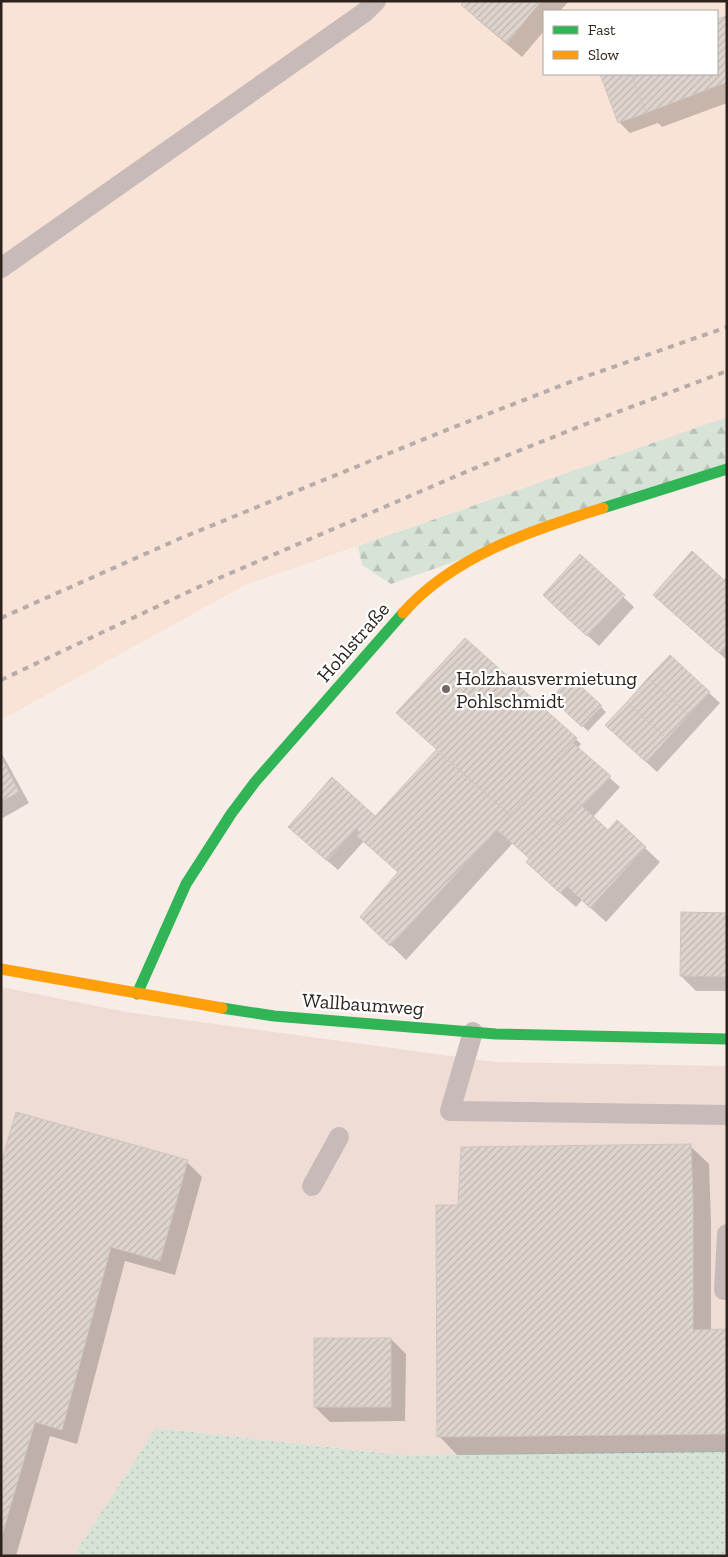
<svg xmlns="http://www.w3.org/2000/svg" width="728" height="1557" viewBox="0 0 728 1557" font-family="'Zilla Slab',serif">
  <defs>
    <pattern id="grass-dots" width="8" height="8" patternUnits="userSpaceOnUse" patternTransform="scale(1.25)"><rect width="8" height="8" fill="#d7e3d7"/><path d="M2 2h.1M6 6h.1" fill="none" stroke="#b9c2b8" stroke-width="1.8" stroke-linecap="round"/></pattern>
    <pattern id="forest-firs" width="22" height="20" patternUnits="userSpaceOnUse" patternTransform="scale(1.25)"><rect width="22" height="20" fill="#d7e3d7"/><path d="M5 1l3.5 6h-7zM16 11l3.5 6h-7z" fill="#b9c2b8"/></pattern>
    <pattern id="building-hatch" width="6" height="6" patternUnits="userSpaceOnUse" patternTransform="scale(1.25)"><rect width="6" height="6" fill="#ded4ce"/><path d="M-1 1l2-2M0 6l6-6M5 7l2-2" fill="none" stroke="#bfb6b0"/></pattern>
  </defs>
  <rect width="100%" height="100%" fill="#f7ece6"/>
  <path fill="#f9e3d7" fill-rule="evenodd" d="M 1,1 L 727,1 L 727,417 L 245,585 L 1,720 ZM 544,11 L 717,11 L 717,74 L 544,74 Z"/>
  <path fill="#efddd5" d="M 1,987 L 126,1012 L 495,1062 L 727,1066 L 727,1450 L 402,1455 L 157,1428 L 73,1556 L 1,1556 Z"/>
  <path fill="url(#grass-dots)" d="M 156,1428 L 402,1455 L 727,1450 L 727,1556 L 73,1556 Z"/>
  <path fill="url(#forest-firs)" d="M 727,417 L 727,465 L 391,584 L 362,565 L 358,546 Z"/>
  <g fill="#0003">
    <path d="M 465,1 L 569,1 L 560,11 L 544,11 L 544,31 L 522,57 L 478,20 L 463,5 Z"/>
    <path d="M 727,17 L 727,103 L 662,127 L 658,123 L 630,133 L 619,122 L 602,74 L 717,74 L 717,21 Z"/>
    <path d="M 580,556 L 634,607 L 599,646 L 555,606 Z"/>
    <path d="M 727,578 L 727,660 L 665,606 L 724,581 Z"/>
    <path d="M 465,640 L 576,739 L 581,744 L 577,749 L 620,787 L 593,817 L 608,831 L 645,848 L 660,862 L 606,922 L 582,900 L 576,907 L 542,877 L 530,859 L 513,843 L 406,960 L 362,917 L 399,873 L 364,841 L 338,870 L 300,837 L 332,779 L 376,818 L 458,768 Z"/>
    <path d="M 670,657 L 720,703 L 657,772 L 618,736 Z"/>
    <path d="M 571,678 L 606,712 L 588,731 L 553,698 Z"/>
    <path d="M 1,752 L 29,803 L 1,819 Z"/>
    <path d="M 727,914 L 727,991 L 696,991 L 681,976 Z"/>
    <path d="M 690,1146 L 709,1164 L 711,1223 L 711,1330 L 727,1330 L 727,1452 L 457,1455 L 439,1436 L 459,1206 Z"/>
    <path d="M 187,1162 L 202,1177 L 175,1275 L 125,1261 L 77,1444 L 50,1436 L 16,1556 L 1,1556 L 1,1168 Z"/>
    <path d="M 391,1339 L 406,1354 L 405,1421 L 330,1422 L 315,1407 Z"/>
  </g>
  <g fill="url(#building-hatch)" stroke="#cfc5bf">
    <path d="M 464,1 L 541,1 L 507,43 L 461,5 Z"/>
    <path d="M 727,16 L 727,82 L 646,113 L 631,74 L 717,74 L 717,19 Z"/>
    <path d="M 600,74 L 631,74 L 646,113 L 618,123 Z"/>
    <path d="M 692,551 L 724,580 L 727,577 L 727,644 L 719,653 L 653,595 Z"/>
    <path d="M 580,554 L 603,575 L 565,616 L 543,595 Z"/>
    <path d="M 603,575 L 625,595 L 587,636 L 565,616 Z"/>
    <path d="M 465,638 L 577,738 L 510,815 L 396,713 Z"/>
    <path d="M 670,655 L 710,692 L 689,715 L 648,678 Z"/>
    <path d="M 571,677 L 602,706 L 582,727 L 551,698 Z"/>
    <path d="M 648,678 L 689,715 L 667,739 L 627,702 Z"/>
    <path d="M 627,702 L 667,739 L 646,762 L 605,725 Z"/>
    <path d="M 573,743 L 611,776 L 583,806 L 579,803 L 559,825 L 549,816 L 533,834 L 543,843 L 529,858 L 497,830 Z"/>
    <path d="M 436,750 L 510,815 L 390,946 L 360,917 L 398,872 L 357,836 Z"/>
    <path d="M 1,757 L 19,792 L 1,802 Z"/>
    <path d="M 332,777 L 375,816 L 360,833 L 356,828 L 327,861 L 288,827 Z"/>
    <path d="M 579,803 L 608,830 L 617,820 L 646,847 L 590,908 L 567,886 L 560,893 L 526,862 L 543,843 L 533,834 L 549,816 L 559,825 Z"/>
    <path d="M 681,912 L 727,913 L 727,977 L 680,976 Z"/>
    <path d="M 16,1112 L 188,1160 L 160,1261 L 111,1247 L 62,1430 L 35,1422 L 1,1539 L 1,1163 Z"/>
    <path d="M 691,1144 L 693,1203 L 693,1330 L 727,1329 L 727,1434 L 437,1437 L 436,1205 L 458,1205 L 461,1147 Z"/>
    <rect x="314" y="1338" width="77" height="69"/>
  </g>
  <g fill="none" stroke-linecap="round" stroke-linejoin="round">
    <g stroke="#c8bab9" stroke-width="20">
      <path d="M 1,268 L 365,12 L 376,1"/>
      <path d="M 473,1032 L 450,1111 L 727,1115"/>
      <path d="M 312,1186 L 339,1137"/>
      <path d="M 724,1290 L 727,1234"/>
    </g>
    <g stroke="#30b455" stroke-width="11">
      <path d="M 603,508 L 727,469"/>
      <path d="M 137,994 L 186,884 L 231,814 L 255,782 L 403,613"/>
      <path d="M 222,1008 L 274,1016 L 496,1034 L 727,1039"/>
    </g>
    <g stroke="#ff9f0a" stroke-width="11">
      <path d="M 403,613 C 453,556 532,530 603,508"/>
      <path d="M 1,969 L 222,1008"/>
    </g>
    <g stroke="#b7acaa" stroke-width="4" stroke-dasharray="6 6" stroke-linecap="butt">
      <path d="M 1,618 L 181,538 L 449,429 L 573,381 L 727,327"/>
      <path d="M 1,680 L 203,585 L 468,471 L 591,422 L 727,371"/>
    </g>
  </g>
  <circle fill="#746963" stroke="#fff" stroke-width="2" cx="446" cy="689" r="5"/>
  <g text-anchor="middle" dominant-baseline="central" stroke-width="4.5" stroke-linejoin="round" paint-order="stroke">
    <g font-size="20" fill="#2d231c" stroke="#fff">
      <text transform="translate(353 642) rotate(-49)">Hohlstraße</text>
      <text transform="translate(363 1004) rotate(4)">Wallbaumweg</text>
    </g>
    <g font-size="20" fill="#2d231c" stroke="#fff" text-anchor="start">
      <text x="456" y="678">Holzhausvermietung<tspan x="456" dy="23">Pohlschmidt</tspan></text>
    </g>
  </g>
  <rect width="728" height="1557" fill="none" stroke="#2d231c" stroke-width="5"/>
  <rect x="543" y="10" width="175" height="65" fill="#ffffff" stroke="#aba7a4"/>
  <rect x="553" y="26" width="25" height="8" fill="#30b455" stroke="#aba7a4"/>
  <text x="588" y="35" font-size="15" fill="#2d231c">Fast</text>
  <rect x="553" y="51" width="25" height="8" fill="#ff9f0a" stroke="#aba7a4"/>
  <text x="588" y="60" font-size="15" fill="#2d231c">Slow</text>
</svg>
